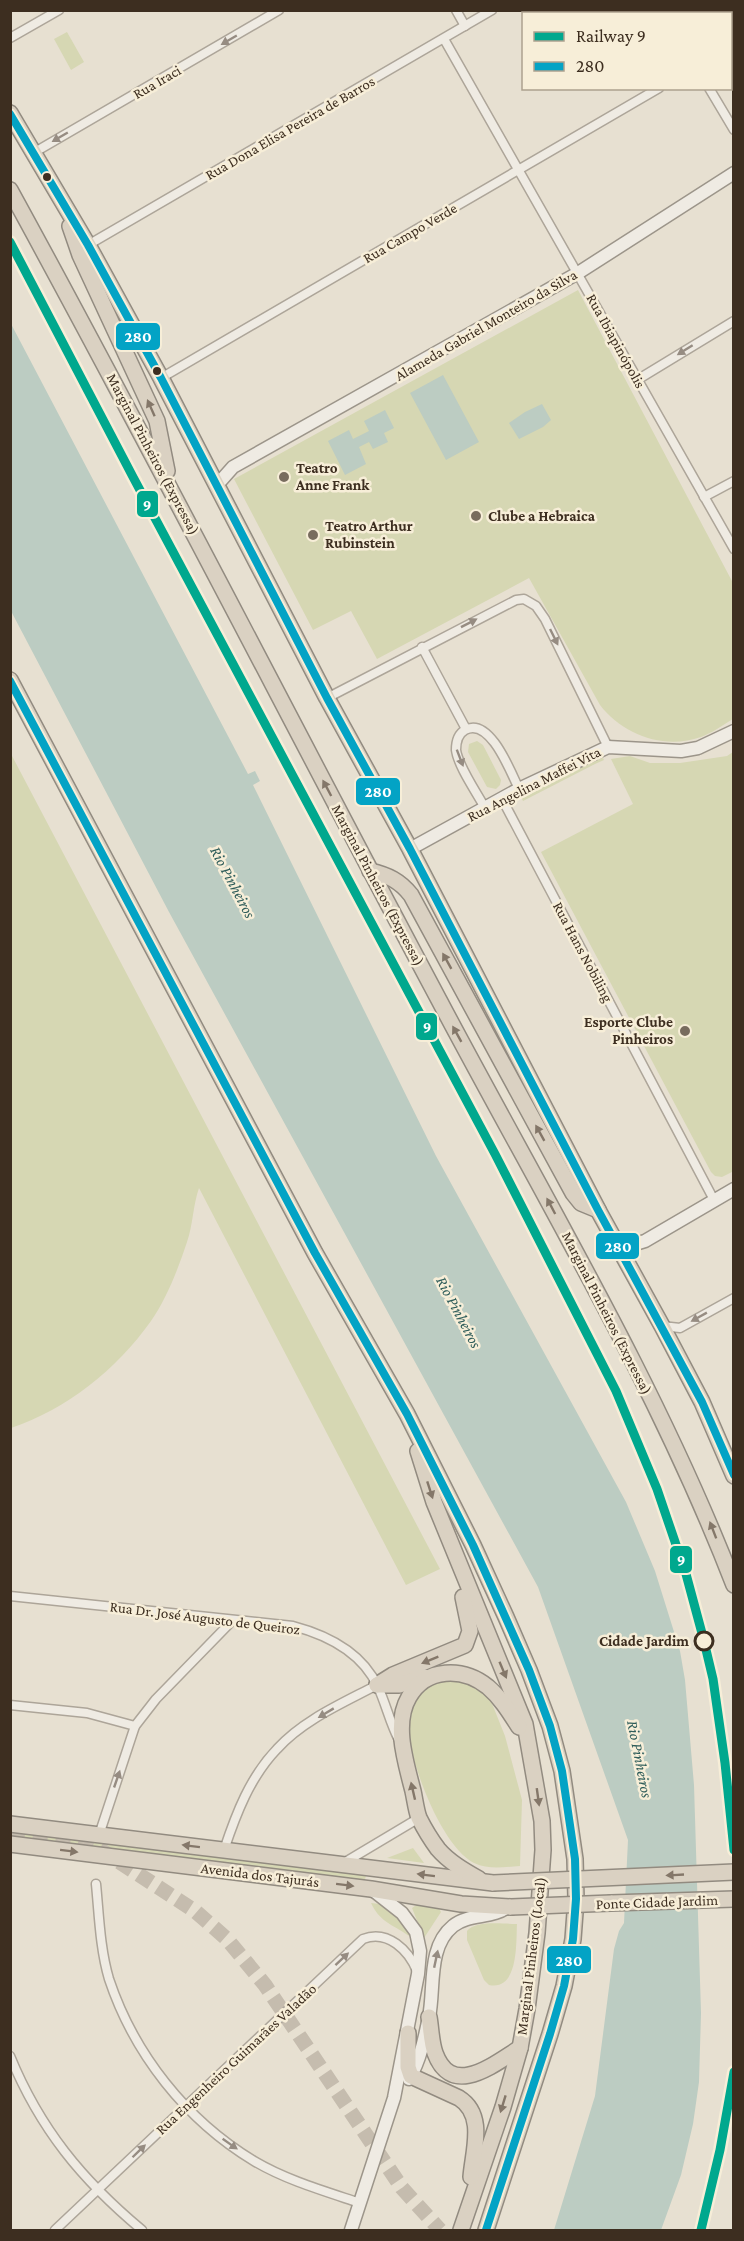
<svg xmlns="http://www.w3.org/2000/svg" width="744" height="2241" viewBox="0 0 744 2241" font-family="'Crimson Pro',serif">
  <rect width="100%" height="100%" fill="#e7e0d1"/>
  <g fill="#d6d7b3">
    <path d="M 67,32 L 84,62 L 71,70 L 54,39 Z"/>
    <path d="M 578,290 L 733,583 L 733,719 C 723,725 712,733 701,737 C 664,750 623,735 600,705 L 529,578 L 377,659 L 351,611 L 313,630 L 234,479 Z"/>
    <path d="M 477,741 L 483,745 L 501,780 L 500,785 L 496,789 L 487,787 L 468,752 L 469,744 Z"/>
    <path d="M 733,752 L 734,1171 L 722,1177 L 715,1176 L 711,1172 L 541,852 L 633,804 L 611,759 L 630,756 L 650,763 L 680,763 L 727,756 Z"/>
    <path d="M 11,754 L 440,1569 L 406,1585 L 199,1188 C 193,1205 193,1225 187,1242 C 178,1269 167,1298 151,1321 C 116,1370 67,1409 11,1428 Z"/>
    <path d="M 602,756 L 604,760 L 595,764 L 523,801 L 521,797 Z"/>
    <path d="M 449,1677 L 475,1684 L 491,1701 L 505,1736 L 522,1800 L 520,1866 C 504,1867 489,1870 474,1863 C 439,1845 403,1748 408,1711 C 411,1692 432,1681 449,1677 Z"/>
    <path d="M 11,1831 L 366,1875 L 365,1880 L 11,1837 Z"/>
    <path d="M 413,1848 L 424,1863 L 387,1858 Z"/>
    <path d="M 371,1903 L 389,1905 L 403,1919 L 412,1938 C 395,1925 381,1924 371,1903 Z"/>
    <path d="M 418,1904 L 438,1907 L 441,1912 L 424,1938 L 412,1908 Z"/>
    <path d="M 517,1924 C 516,1942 519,1991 489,1985 L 484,1980 L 467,1940 L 467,1931 C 476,1920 503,1924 517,1924 Z"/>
  </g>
  <g fill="#bcccc2">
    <path d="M 10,322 L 248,774 L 255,771 L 260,781 L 253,785 L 436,1156 L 626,1502 L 655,1571 L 680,1651 L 685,1680 L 694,1785 L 701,2013 L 699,2082 L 693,2124 L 681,2175 L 661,2230 L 554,2230 L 595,2096 L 614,1949 L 619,1931 L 624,1923 L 628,1840 L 538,1587 L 169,912 L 11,611 Z"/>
    <path d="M 443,375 L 479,442 L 446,460 L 410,393 Z"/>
    <path d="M 542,404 L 551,420 L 543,427 L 519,439 L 509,423 L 525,412 Z"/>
    <path d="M 385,410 L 394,428 L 384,433 L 388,442 L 373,449 L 369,442 L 359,447 L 366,464 L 345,475 L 328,441 L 349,430 L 353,439 L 369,431 L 364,421 Z"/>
  </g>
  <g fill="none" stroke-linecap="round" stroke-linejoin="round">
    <path stroke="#c5bcae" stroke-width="15" stroke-dasharray="15 8" stroke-linecap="butt" d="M 10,1833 L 77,1841 L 104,1852 L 195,1911 L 227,1939 L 265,1985 L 402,2188 L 440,2230"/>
    <defs>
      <g id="street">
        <path d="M 456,10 L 465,26"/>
        <path d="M 10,38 L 59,10"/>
        <path d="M 444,39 L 734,549"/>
        <path d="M 730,47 L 734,45"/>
        <path d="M 709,88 L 734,130"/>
        <path d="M 35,152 L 279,10"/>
        <path d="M 88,245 L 492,10"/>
        <path d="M 161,378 L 659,88"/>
        <path d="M 637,380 L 734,321"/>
        <path d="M 704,497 L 734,481"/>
        <path d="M 422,647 L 466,729"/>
        <path d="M 327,698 L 516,600 L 524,599 L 536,606 L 545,619 L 608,747"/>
        <path d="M 502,799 L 714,1200"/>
        <path d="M 485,808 C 477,793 458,766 456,750 C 456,742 458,734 465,730 C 490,716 511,773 519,789"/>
        <path d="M 662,1326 L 680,1328 L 734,1298"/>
        <path d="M 10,1596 L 293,1626 C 327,1635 362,1652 378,1687 C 386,1704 390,1723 399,1740"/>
        <path d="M 10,1705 L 87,1713 L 135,1726"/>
        <path d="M 99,1835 L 135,1726 L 156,1699 L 232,1621"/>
        <path d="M 224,1850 C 236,1814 250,1777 277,1749 C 303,1720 343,1703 377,1685"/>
        <path d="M 342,1864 L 419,1818"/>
        <path d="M 96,1884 C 99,1914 100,1949 109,1979 C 134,2054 186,2120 254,2161 C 286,2180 324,2191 360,2203"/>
        <path d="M 10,2056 C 40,2129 82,2180 142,2230"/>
        <path d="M 55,2230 L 363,1939 C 388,1929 409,1951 417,1971"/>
      </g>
      <g id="secondary">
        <path d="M 217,485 L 233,467 L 578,273 L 734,173"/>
        <path d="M 410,849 L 519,789 L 608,747 L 681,751 L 698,748 L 734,731"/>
        <path d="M 618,1245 L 632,1245 L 645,1241 L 734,1189"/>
        <path d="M 409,2079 C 420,2061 425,2037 429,2017 C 435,1988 427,1947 453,1926 C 469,1913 493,1919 509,1906"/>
        <path d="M 351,2230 L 394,2098 L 418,1974 L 420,1951 L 416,1932 L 402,1913 L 374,1891"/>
      </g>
      <g id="highway">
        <path d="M 10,113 L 88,245 L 161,378 L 327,698 L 410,849 L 598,1210 L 662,1326 L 702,1402 L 734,1476"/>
        <path d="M 10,190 C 157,458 295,730 439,1000 C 541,1193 655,1381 734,1585"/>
        <path d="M 70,226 L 80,255 L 157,421 L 167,471"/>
        <path d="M 10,680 L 315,1253 L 407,1414 L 473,1545 L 506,1617 L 529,1670 L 550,1726 L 562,1771 L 575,1859 L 576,1899 L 573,1939 L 564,1986 L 550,2034 L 486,2230"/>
        <path d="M 370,871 C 388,875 400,881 411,895 L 573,1193 L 581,1203 L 598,1210"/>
        <path d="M 418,1451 L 434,1502 L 525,1724 L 542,1821 L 543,1850 L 537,1933 L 527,2009 L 520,2048 L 503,2107 L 461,2230"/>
        <path d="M 377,1685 L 393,1675 L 465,1645 L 470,1631 L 463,1597"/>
        <path d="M 377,1685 L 399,1685 L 424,1677"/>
        <path d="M 10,1824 L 493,1883"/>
        <path d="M 10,1844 L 371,1889 L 461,1904 L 511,1907"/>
        <path d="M 479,1879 C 465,1871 449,1862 438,1849 C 432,1841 424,1828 419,1818 C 416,1810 415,1800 413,1791 C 406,1763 393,1724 409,1697 C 426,1667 463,1667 488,1687 C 501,1698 510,1713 519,1727"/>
        <path d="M 611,1903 L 734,1899"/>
        <path d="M 429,2017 C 431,2028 431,2042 435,2053 C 452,2099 494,2064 520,2048"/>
        <path d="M 408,2033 L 408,2067 L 411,2076 L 459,2098 C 486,2115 473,2151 471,2177"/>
      </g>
    </defs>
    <use href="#street" stroke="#ada599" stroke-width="11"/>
    <use href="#secondary" stroke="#9c958a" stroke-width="15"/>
    <use href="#highway" stroke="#928b80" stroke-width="18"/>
    <use href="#street" stroke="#efebe3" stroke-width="8"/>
    <use href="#secondary" stroke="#efebe3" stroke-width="12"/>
    <use href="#highway" stroke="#dad1c2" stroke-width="15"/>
    <defs>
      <g id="highway-bridge">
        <path d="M 493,1883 L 734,1872"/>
        <path d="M 511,1907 L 611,1903"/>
      </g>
    </defs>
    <use href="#highway-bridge" stroke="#928b80" stroke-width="18" stroke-linecap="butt"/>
    <use href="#highway-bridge" stroke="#dad1c2" stroke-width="15"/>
    <defs>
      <g id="bus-1">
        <path d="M 10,114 L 88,245 L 161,378 L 327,698 L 410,849 L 598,1210 L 702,1402 L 734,1475"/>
        <path d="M 10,681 L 315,1253 L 407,1414 L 473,1545 L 529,1670 L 550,1726 L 562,1771 L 575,1859 L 576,1899 L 573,1939 L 564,1986 L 550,2034 L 486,2230"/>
      </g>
    </defs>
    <use href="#bus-1" stroke="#f7eed8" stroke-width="12"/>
    <use href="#bus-1" stroke="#03a3c5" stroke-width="8"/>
    <defs>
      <g id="rail-1">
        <path d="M 10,242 L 133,477 L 495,1154 L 616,1391 L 657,1489 L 686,1574 L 703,1637 L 713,1679 L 725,1763 L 734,1850"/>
        <path d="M 701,2230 L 720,2150 L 734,2072"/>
      </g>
    </defs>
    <use href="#rail-1" stroke="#f7eed8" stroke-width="14"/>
    <use href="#rail-1" stroke="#00a88e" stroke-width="9"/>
  </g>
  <defs><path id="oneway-solid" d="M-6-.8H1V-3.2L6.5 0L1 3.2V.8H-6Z" transform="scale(1.5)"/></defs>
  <g fill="#968c82">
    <use href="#oneway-solid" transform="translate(229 40) rotate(150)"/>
    <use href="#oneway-solid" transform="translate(60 137) rotate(150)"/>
    <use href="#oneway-solid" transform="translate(685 350) rotate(148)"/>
    <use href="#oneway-solid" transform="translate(469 623) rotate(-27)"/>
    <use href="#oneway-solid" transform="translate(554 637) rotate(64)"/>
    <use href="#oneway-solid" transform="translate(460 758) rotate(69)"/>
    <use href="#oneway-solid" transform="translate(699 1317) rotate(151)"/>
    <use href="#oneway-solid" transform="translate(326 1713) rotate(149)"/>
    <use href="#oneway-solid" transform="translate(117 1779) rotate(-71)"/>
    <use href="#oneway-solid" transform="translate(342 1959) rotate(-43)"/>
    <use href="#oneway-solid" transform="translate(436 1959) rotate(-78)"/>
    <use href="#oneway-solid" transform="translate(230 2144) rotate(35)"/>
    <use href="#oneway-solid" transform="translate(139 2151) rotate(-44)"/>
  </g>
  <g fill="#847769">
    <use href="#oneway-solid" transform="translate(151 408) rotate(-114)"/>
    <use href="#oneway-solid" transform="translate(327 788) rotate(-118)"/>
    <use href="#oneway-solid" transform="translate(447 961) rotate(-119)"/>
    <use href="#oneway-solid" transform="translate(457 1034) rotate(-119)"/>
    <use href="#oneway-solid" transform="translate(540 1133) rotate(-119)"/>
    <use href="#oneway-solid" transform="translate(551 1206) rotate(-118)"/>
    <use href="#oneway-solid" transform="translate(430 1490) rotate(72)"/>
    <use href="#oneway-solid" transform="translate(713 1530) rotate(-111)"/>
    <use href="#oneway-solid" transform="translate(430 1660) rotate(158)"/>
    <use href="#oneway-solid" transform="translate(503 1670) rotate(67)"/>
    <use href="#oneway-solid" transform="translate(413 1791) rotate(-103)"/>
    <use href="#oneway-solid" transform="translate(538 1797) rotate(82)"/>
    <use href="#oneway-solid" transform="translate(191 1846) rotate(-173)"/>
    <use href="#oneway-solid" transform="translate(69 1851) rotate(7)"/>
    <use href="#oneway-solid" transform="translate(426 1875) rotate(-173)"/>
    <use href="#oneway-solid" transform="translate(675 1875) rotate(177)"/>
    <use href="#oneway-solid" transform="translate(345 1885) rotate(7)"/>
    <use href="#oneway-solid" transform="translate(503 2104) rotate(107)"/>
  </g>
  <g fill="#3d2e20" stroke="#f7eed8" stroke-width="2">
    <circle cx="47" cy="177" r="5"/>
    <circle cx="157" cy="371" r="5"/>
  </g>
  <g fill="#786c5e" stroke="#f7eed8" stroke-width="2">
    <circle cx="284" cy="477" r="6"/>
    <circle cx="476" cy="516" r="6"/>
    <circle cx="313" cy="535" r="6"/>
    <circle cx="685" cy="1031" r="6"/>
  </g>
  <circle fill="#f7eed8" stroke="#3d2e20" stroke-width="3" cx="704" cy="1641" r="9"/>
  <g text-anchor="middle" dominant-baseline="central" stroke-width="5" stroke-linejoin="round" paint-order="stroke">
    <g font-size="15" fill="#3d2e20" stroke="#f7eed8">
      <text transform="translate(157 82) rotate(-30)">Rua Iraci</text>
      <text transform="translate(290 128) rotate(-30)">Rua Dona Elisa Pereira de Barros</text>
      <text transform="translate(410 233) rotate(-30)">Rua Campo Verde</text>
      <text transform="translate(486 325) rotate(-30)">Alameda Gabriel Monteiro da Silva</text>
      <text transform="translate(616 341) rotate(61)">Rua Ibiapinópolis</text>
      <text transform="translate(153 454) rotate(62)">Marginal Pinheiros (Expressa)</text>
      <text transform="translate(534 784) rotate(-27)">Rua Angelina Maffei Vita</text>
      <text transform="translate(378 885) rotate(62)">Marginal Pinheiros (Expressa)</text>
      <text transform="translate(583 952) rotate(62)">Rua Hans Nobiling</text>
      <text transform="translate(607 1313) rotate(63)">Marginal Pinheiros (Expressa)</text>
      <text transform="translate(205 1618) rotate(7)">Rua Dr. José Augusto de Queiroz</text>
      <text transform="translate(260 1875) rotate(7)">Avenida dos Tajurás</text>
      <text transform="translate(657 1902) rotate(-2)">Ponte Cidade Jardim</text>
      <text transform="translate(531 1956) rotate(-83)">Marginal Pinheiros (Local)</text>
      <text transform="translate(236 2059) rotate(-43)">Rua Engenheiro Guimarães Valadão</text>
    </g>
    <g font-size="15" font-weight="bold" fill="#3d2e20" stroke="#f7eed8" text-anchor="start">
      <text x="296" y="468">Teatro<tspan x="296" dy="17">Anne Frank</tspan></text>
      <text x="488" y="516">Clube a Hebraica</text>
      <text x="325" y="526">Teatro Arthur<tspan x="325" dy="17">Rubinstein</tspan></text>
      <text x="673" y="1022" text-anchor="end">Esporte Clube<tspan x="673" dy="17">Pinheiros</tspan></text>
    </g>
    <g font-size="15" font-weight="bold" fill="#3d2e20" stroke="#f7eed8" text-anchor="end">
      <text x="689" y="1641">Cidade Jardim</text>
    </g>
    <g font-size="16" font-style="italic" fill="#2f5d5a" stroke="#f7eed8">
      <text transform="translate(233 882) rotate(62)">Rio Pinheiros</text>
      <text transform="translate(459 1312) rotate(62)">Rio Pinheiros</text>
      <text transform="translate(640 1759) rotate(79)">Rio Pinheiros</text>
    </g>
  </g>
  <g stroke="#f7eed8" stroke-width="2">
    <rect x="115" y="322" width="46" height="29" rx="6" fill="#03a3c5"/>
    <rect x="136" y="490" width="23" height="28" rx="6" fill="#00a88e"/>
    <rect x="355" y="777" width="46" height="29" rx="6" fill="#03a3c5"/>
    <rect x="415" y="1012" width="23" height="29" rx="6" fill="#00a88e"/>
    <rect x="595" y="1232" width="45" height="28" rx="6" fill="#03a3c5"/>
    <rect x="669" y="1545" width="24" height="29" rx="6" fill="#00a88e"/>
    <rect x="546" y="1945" width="46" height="29" rx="6" fill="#03a3c5"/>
  </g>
  <g font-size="16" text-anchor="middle" font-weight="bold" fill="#fff">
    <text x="138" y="342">280</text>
    <text x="147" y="510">9</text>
    <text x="378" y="797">280</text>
    <text x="427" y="1032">9</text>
    <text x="618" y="1252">280</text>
    <text x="681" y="1565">9</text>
    <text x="569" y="1966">280</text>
  </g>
  <rect width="744" height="2241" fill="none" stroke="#3d2e20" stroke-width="24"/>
  <rect x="522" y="12" width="210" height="78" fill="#f7eed8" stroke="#ada18e" stroke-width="1.5"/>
  <rect x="534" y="32" width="30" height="9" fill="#00a88e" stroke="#ada18e" stroke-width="1.5"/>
  <text x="576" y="42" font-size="18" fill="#3d2e20">Railway 9</text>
  <rect x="534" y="62" width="30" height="9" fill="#03a3c5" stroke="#ada18e" stroke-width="1.5"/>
  <text x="576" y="72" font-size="18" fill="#3d2e20">280</text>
</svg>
